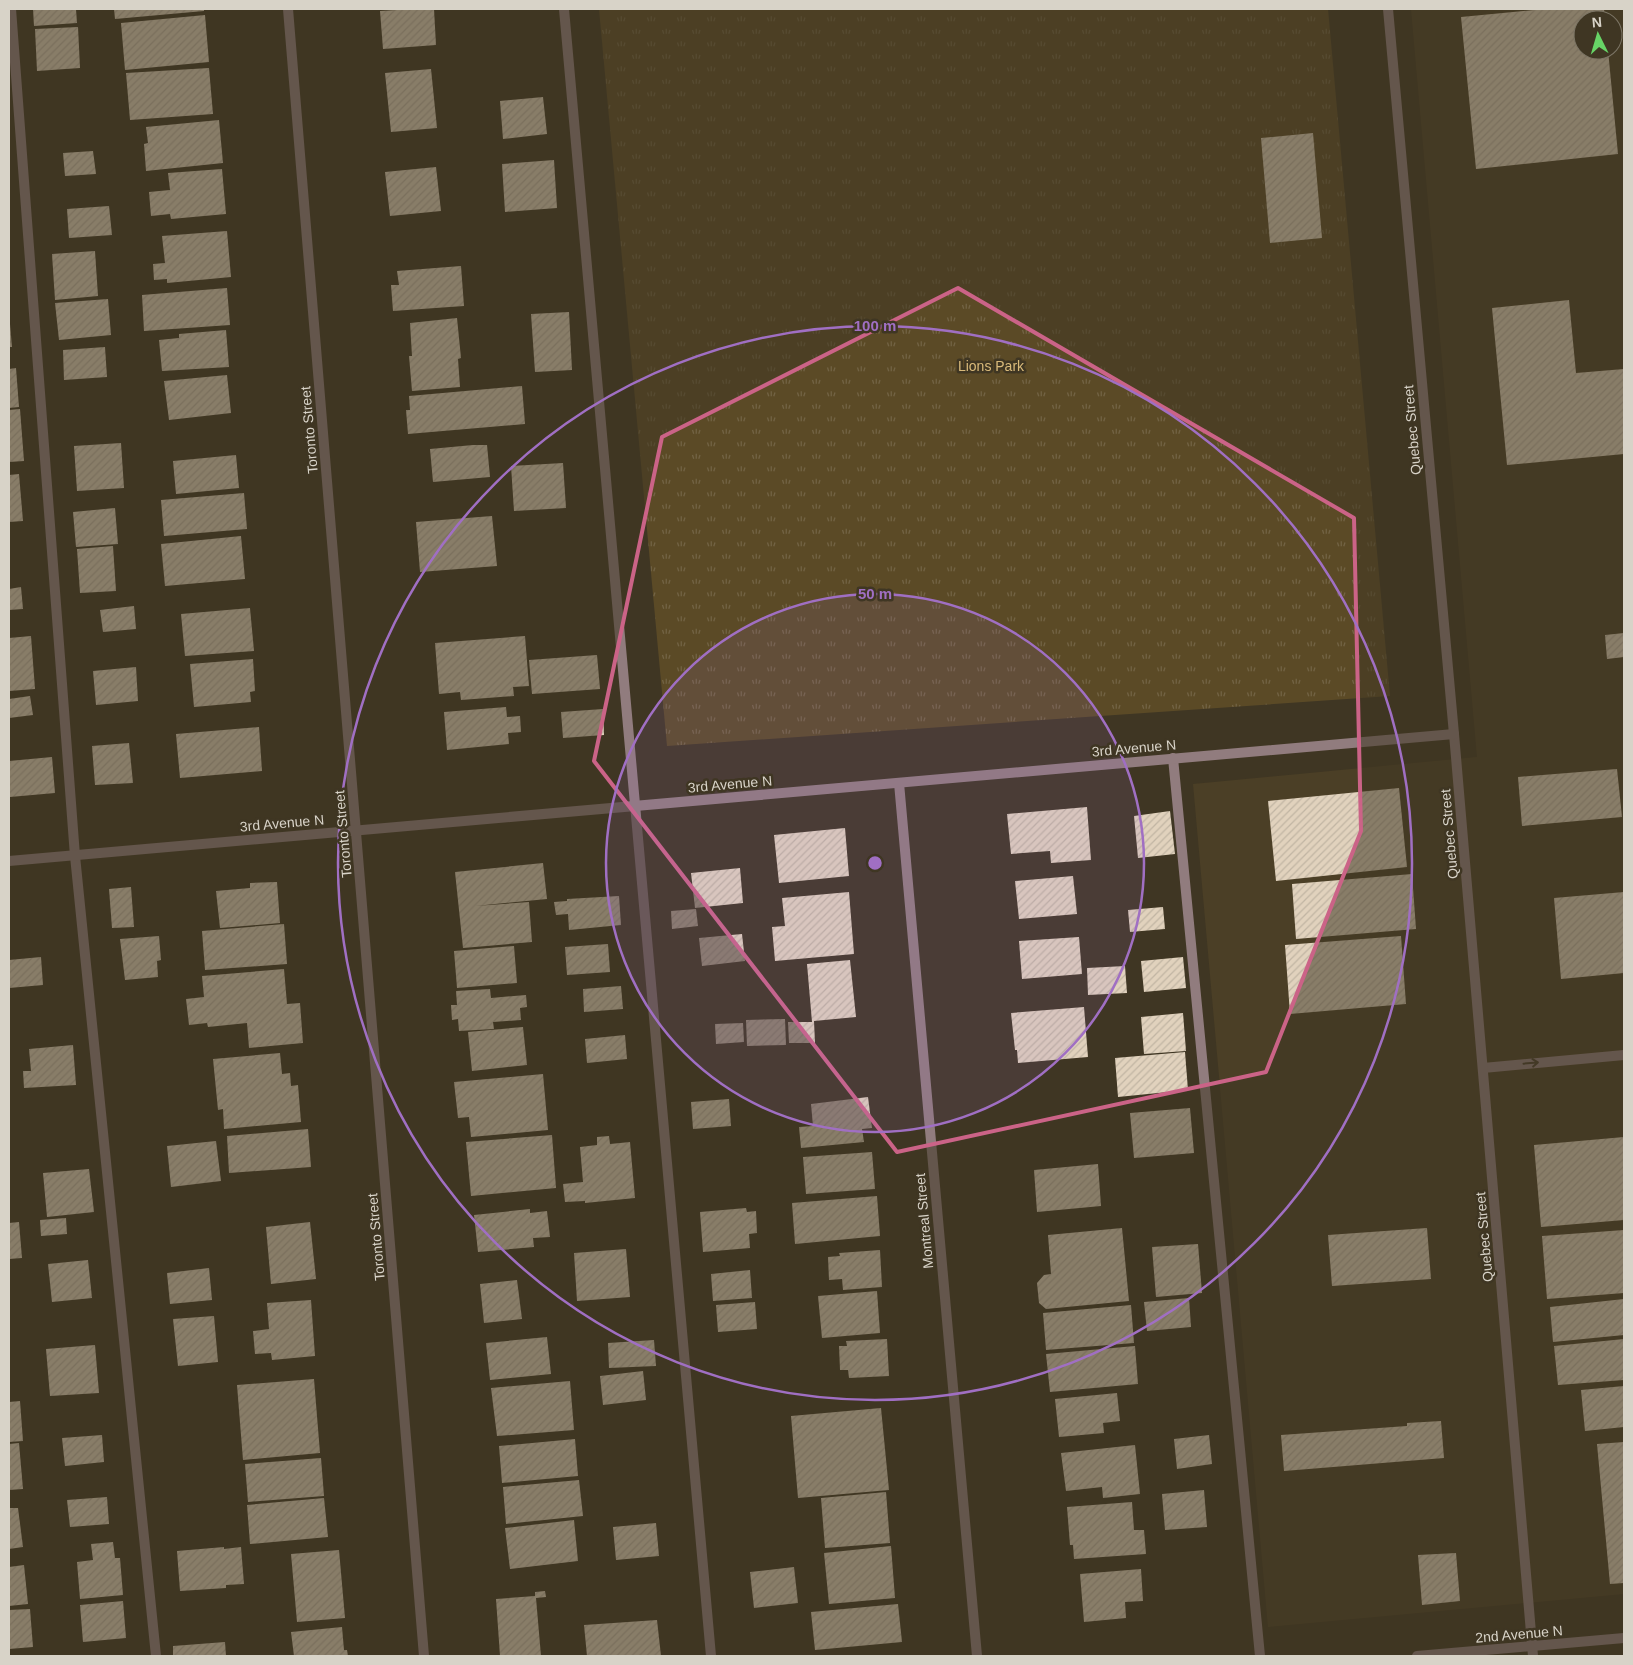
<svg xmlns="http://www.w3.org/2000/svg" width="1633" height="1665" viewBox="0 0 1633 1665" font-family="Arial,sans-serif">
  <defs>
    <pattern id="park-tufts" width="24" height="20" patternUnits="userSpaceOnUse" patternTransform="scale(1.25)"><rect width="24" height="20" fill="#5b4a26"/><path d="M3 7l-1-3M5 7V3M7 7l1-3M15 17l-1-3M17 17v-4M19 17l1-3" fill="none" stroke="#726344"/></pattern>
    <pattern id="building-hatch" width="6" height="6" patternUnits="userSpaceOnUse" patternTransform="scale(1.25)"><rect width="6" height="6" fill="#e1d2bd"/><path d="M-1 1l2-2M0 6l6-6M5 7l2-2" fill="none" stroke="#c1b5a3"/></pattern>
  </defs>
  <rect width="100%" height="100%" fill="#3f3623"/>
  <path fill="#4b3f26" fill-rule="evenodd" d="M 1411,9 L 1624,9 L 1624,1594 L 1268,1627 L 1193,784 L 1477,757 ZM 1583,20 L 1613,20 L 1613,50 L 1583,50 Z"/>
  <path fill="url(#park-tufts)" d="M 599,9 L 1328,9 L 1390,696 L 667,746 Z"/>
  <g fill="url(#building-hatch)">
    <path d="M 33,9 L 76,9 L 77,23 L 34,26 Z"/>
    <path d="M 114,9 L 204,9 L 204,11 L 115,19 Z"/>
    <path d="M 414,9 L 434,9 L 436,45 L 383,49 L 380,11 Z"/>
    <path d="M 1545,9 L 1604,9 L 1605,20 L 1583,20 L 1583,50 L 1608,50 L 1618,154 L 1476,169 L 1461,17 Z"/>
    <path d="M 205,15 L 209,62 L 125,70 L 121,23 Z"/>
    <path d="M 78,27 L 80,68 L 37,71 L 35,29 Z"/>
    <path d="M 209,68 L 213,114 L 130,120 L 126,73 Z"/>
    <path d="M 431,69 L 437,128 L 391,132 L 385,73 Z"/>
    <path d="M 543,97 L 547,134 L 503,139 L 500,101 Z"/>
    <path d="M 219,120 L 223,163 L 146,171 L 144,144 L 148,143 L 146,127 Z"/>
    <path d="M 1313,133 L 1322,238 L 1270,243 L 1261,138 Z"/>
    <path d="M 93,151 L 96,174 L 65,176 L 63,153 Z"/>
    <path d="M 554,160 L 557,208 L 505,212 L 502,164 Z"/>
    <path d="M 436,167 L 441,211 L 390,216 L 385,172 Z"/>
    <path d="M 222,169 L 226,214 L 171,219 L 170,214 L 151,216 L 149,192 L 170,190 L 168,173 Z"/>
    <path d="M 109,206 L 112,235 L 69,238 L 67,209 Z"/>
    <path d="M 227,231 L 231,277 L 167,283 L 167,279 L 154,280 L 153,264 L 165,263 L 162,236 Z"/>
    <path d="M 95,251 L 98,296 L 55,300 L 52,254 Z"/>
    <path d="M 461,266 L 464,306 L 393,311 L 391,285 L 399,285 L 397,271 Z"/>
    <path d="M 227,288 L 230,325 L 144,331 L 142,295 Z"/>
    <path d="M 108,299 L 111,335 L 59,340 L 55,303 Z"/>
    <path d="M 1569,300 L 1576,373 L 1624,369 L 1624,454 L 1507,465 L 1492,308 Z"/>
    <path d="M 569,312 L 572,370 L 535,372 L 531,314 Z"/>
    <path d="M 457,318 L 461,358 L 458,359 L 460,387 L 412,391 L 409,356 L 412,356 L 410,323 Z"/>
    <path d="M 9,324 L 10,324 L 12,347 L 9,347 Z"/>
    <path d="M 226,330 L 229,367 L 162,371 L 159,340 L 179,338 L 179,334 Z"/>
    <path d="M 105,347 L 107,377 L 64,380 L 63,350 Z"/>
    <path d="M 16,368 L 19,407 L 9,408 L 9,369 Z"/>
    <path d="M 227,375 L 231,413 L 169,420 L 164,381 Z"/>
    <path d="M 522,386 L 525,424 L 408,434 L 406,410 L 410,410 L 409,396 Z"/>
    <path d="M 20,409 L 24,461 L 9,462 L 9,410 Z"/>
    <path d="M 121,443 L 124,488 L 77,491 L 74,446 Z"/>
    <path d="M 473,445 L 487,445 L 490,477 L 433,482 L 430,449 Z"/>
    <path d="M 236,455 L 239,488 L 176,494 L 173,461 Z"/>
    <path d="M 563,463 L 566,508 L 514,511 L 511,466 Z"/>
    <path d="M 19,474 L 23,521 L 9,522 L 9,475 Z"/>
    <path d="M 244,493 L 247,529 L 164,536 L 161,500 Z"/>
    <path d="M 115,508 L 118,544 L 76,547 L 73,512 Z"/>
    <path d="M 492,516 L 497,566 L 420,572 L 416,522 Z"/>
    <path d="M 241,536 L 245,579 L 165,586 L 161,544 Z"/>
    <path d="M 113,546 L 116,591 L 80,593 L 77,549 Z"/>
    <path d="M 21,587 L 23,609 L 9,610 L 9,589 Z"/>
    <path d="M 134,606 L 136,629 L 103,632 L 100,610 Z"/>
    <path d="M 250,608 L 254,651 L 185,656 L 181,614 Z"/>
    <path d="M 1624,633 L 1624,657 L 1607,659 L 1605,635 Z"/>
    <path d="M 31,636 L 35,689 L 9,691 L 9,638 Z"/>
    <path d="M 525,636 L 529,686 L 513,687 L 514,696 L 461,700 L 460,692 L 439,694 L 435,643 Z"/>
    <path d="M 597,655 L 600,689 L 532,694 L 529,660 Z"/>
    <path d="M 253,659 L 255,691 L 250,692 L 251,702 L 194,707 L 190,664 Z"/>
    <path d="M 136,667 L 138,701 L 96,705 L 93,671 Z"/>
    <path d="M 30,696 L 33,715 L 9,718 L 9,699 Z"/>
    <path d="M 506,707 L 507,717 L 520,716 L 521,732 L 508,733 L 509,744 L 447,750 L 444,712 Z"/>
    <path d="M 603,709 L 604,735 L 563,738 L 561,712 Z"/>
    <path d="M 259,727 L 262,771 L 180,778 L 176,734 Z"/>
    <path d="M 129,743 L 133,783 L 95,785 L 92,746 Z"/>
    <path d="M 52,757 L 55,793 L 10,797 L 9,761 Z"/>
    <path d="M 1617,769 L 1622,817 L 1522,826 L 1518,777 Z"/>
    <path d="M 1399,788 L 1407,867 L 1276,881 L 1268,801 Z"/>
    <path d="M 1087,807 L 1091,860 L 1051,863 L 1050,851 L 1011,854 L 1007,814 Z"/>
    <path d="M 1170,811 L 1175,854 L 1138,858 L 1134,816 Z"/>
    <path d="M 845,828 L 849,876 L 779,883 L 774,835 Z"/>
    <path d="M 543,863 L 547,899 L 475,906 L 529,902 L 532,942 L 463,948 L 455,872 Z"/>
    <path d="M 740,868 L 743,903 L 695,908 L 691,873 Z"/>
    <path d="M 1412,874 L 1416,929 L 1296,939 L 1292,884 Z"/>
    <path d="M 1073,876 L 1077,914 L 1019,919 L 1015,881 Z"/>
    <path d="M 277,882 L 280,923 L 220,928 L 216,891 L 250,888 L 250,883 Z"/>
    <path d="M 131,887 L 134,927 L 112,928 L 109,889 Z"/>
    <path d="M 849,892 L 854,954 L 775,961 L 772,927 L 785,926 L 782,898 Z"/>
    <path d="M 1624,892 L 1624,973 L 1561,979 L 1554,898 Z"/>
    <path d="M 619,896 L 621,925 L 569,930 L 568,914 L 556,915 L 554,902 L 567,901 L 567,899 Z"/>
    <path d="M 1163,907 L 1165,929 L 1130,932 L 1128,910 Z"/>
    <path d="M 696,909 L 698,926 L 672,929 L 671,911 Z"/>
    <path d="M 284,924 L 287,964 L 205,970 L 202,931 Z"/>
    <path d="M 742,934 L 745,961 L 702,966 L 699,938 Z"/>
    <path d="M 159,936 L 161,960 L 157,961 L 158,977 L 125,980 L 120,939 Z"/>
    <path d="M 1401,936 L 1406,1004 L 1290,1014 L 1285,945 Z"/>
    <path d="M 1079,937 L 1082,974 L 1022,979 L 1019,941 Z"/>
    <path d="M 608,944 L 610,972 L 567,975 L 565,947 Z"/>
    <path d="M 514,946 L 517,983 L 457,988 L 454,951 Z"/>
    <path d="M 41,957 L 43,985 L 9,988 L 9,960 Z"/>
    <path d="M 1183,957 L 1186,988 L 1144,992 L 1141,961 Z"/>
    <path d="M 850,960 L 856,1017 L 814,1021 L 815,1043 L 789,1043 L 788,1022 L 812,1022 L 807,964 Z"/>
    <path d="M 1125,966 L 1127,993 L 1088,995 L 1087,968 Z"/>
    <path d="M 284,969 L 287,1004 L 300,1003 L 303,1043 L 249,1048 L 247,1023 L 208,1027 L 207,1023 L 189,1025 L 186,999 L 204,997 L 202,976 Z"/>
    <path d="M 621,986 L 623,1009 L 584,1012 L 583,989 Z"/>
    <path d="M 490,989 L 491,998 L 526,995 L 527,1007 L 520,1008 L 521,1020 L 493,1022 L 494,1029 L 459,1031 L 458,1019 L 452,1020 L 451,1005 L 457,1005 L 456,991 Z"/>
    <path d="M 1084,1007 L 1088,1057 L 1018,1063 L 1017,1050 L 1015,1050 L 1011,1013 Z"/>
    <path d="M 1183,1013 L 1186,1051 L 1144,1054 L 1141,1017 Z"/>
    <path d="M 785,1019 L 786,1045 L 747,1046 L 746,1020 Z"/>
    <path d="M 743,1023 L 744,1042 L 716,1044 L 715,1024 Z"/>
    <path d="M 523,1027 L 527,1065 L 472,1071 L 468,1032 Z"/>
    <path d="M 625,1035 L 627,1059 L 587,1063 L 585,1039 Z"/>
    <path d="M 73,1045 L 76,1085 L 24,1088 L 23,1071 L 31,1071 L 29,1049 Z"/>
    <path d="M 1185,1052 L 1188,1090 L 1118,1097 L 1115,1058 Z"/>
    <path d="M 280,1053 L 282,1074 L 290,1073 L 291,1086 L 298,1085 L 301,1122 L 224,1129 L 223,1109 L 218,1110 L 213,1059 Z"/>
    <path d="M 543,1074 L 548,1130 L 471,1137 L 469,1117 L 458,1118 L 454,1082 Z"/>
    <path d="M 868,1097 L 872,1128 L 862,1129 L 864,1142 L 801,1148 L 799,1127 L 813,1126 L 811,1104 Z"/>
    <path d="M 729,1099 L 731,1126 L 693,1129 L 691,1102 Z"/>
    <path d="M 1190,1108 L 1194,1153 L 1134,1158 L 1130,1113 Z"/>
    <path d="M 308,1129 L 311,1167 L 229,1173 L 227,1136 Z"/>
    <path d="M 552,1135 L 556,1188 L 471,1196 L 466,1142 Z"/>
    <path d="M 609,1136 L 610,1144 L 630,1142 L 635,1198 L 585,1203 L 585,1201 L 565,1202 L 563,1184 L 583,1182 L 580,1147 L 597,1145 L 597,1137 Z"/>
    <path d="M 1624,1137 L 1624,1220 L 1541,1227 L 1534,1145 Z"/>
    <path d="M 216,1141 L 221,1181 L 171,1187 L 167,1146 Z"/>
    <path d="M 872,1152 L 875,1189 L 806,1194 L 803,1157 Z"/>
    <path d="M 1098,1164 L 1101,1206 L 1037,1212 L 1034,1170 Z"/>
    <path d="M 89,1169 L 94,1212 L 47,1217 L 43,1173 Z"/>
    <path d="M 877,1196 L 880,1236 L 795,1244 L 792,1203 Z"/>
    <path d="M 746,1208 L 747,1212 L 756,1211 L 757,1233 L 749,1234 L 750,1248 L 703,1252 L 700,1212 Z"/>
    <path d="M 530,1209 L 530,1213 L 547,1211 L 550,1237 L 533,1238 L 534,1247 L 478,1252 L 474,1215 Z"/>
    <path d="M 66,1218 L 67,1234 L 41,1236 L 40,1220 Z"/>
    <path d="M 19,1222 L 22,1258 L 9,1259 L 9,1223 Z"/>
    <path d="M 310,1222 L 316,1279 L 271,1284 L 266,1227 Z"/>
    <path d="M 1122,1228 L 1129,1301 L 1046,1309 L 1039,1303 L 1037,1283 L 1044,1275 L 1051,1274 L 1048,1235 Z"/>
    <path d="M 1427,1228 L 1431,1279 L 1332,1286 L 1328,1235 Z"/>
    <path d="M 1624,1230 L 1624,1293 L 1547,1299 L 1542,1236 Z"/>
    <path d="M 1198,1244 L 1202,1293 L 1156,1297 L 1152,1247 Z"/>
    <path d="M 626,1249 L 630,1297 L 577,1301 L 574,1253 Z"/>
    <path d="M 880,1250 L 882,1287 L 843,1290 L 842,1279 L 829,1280 L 828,1257 L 840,1256 L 839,1253 Z"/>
    <path d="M 88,1260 L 92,1298 L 52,1302 L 48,1264 Z"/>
    <path d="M 209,1268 L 212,1300 L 170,1304 L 167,1273 Z"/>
    <path d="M 750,1270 L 752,1298 L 713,1301 L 711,1274 Z"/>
    <path d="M 517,1280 L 522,1319 L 484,1323 L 480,1284 Z"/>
    <path d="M 877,1291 L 880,1333 L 822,1338 L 818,1296 Z"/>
    <path d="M 1189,1298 L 1191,1327 L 1147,1331 L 1144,1302 Z"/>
    <path d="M 1624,1299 L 1624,1335 L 1553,1342 L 1550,1307 Z"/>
    <path d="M 311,1300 L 315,1356 L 272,1360 L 271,1353 L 255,1354 L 253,1331 L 269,1329 L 267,1303 Z"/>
    <path d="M 755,1302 L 757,1329 L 718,1332 L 716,1305 Z"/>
    <path d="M 1131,1305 L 1134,1343 L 1046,1350 L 1043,1313 Z"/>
    <path d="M 214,1316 L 218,1362 L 178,1366 L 173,1319 Z"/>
    <path d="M 547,1337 L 551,1374 L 490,1380 L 486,1343 Z"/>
    <path d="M 887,1339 L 889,1376 L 849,1378 L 848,1370 L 840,1370 L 839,1346 L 847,1346 L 846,1341 Z"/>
    <path d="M 1624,1339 L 1624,1380 L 1558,1385 L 1554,1346 Z"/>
    <path d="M 654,1340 L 656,1366 L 609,1368 L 608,1343 Z"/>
    <path d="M 95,1345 L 99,1393 L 50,1396 L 46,1349 Z"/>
    <path d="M 1135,1346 L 1138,1384 L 1050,1392 L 1046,1354 Z"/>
    <path d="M 643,1371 L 646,1400 L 603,1405 L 600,1376 Z"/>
    <path d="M 314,1379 L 320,1453 L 243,1460 L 237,1385 Z"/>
    <path d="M 570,1381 L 574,1430 L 497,1436 L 491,1388 Z"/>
    <path d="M 1624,1386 L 1624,1427 L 1585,1431 L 1581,1390 Z"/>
    <path d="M 1117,1393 L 1120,1421 L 1103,1423 L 1104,1433 L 1059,1437 L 1055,1399 Z"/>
    <path d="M 20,1401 L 23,1441 L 9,1442 L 9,1402 Z"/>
    <path d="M 881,1408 L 889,1490 L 798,1498 L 791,1416 Z"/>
    <path d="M 1441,1421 L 1444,1458 L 1284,1471 L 1281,1435 L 1407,1426 L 1407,1423 Z"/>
    <path d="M 102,1435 L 104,1462 L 65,1466 L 62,1438 Z"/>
    <path d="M 1209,1435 L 1212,1464 L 1177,1469 L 1174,1439 Z"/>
    <path d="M 575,1439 L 578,1476 L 502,1483 L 499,1446 Z"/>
    <path d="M 1624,1442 L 1624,1583 L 1610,1584 L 1597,1444 Z"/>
    <path d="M 19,1443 L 23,1489 L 9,1490 L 9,1444 Z"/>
    <path d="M 1135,1445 L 1140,1494 L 1103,1498 L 1102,1487 L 1066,1491 L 1061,1453 Z"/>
    <path d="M 321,1458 L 324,1496 L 248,1502 L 245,1464 Z"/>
    <path d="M 579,1480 L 583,1516 L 506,1524 L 503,1487 Z"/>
    <path d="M 1204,1490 L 1207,1527 L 1165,1530 L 1162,1494 Z"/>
    <path d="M 886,1492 L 890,1543 L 825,1548 L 821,1498 Z"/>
    <path d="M 107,1497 L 109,1524 L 70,1527 L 67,1500 Z"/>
    <path d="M 324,1498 L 328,1537 L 250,1544 L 247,1505 Z"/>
    <path d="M 1132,1502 L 1134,1530 L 1144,1530 L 1146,1554 L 1074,1559 L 1073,1545 L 1070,1545 L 1067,1507 Z"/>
    <path d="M 9,1508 L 18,1508 L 23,1547 L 9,1549 Z"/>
    <path d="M 574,1520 L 578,1561 L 510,1569 L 505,1528 Z"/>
    <path d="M 656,1523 L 659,1556 L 616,1560 L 613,1527 Z"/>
    <path d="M 113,1542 L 115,1558 L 120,1558 L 123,1595 L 80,1599 L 77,1562 L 93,1560 L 91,1544 Z"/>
    <path d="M 891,1546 L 895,1598 L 829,1604 L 824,1553 Z"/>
    <path d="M 224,1547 L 224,1549 L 241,1547 L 244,1584 L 226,1585 L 226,1588 L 180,1591 L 177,1551 Z"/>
    <path d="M 339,1550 L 345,1618 L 297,1622 L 291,1554 Z"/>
    <path d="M 1456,1553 L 1460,1601 L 1422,1605 L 1418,1555 Z"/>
    <path d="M 24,1565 L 28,1604 L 9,1606 L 9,1567 Z"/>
    <path d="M 794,1567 L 798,1603 L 754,1608 L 750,1572 Z"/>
    <path d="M 1141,1569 L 1143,1601 L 1125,1602 L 1126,1618 L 1084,1622 L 1080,1574 Z"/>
    <path d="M 545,1591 L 546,1597 L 536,1598 L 541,1656 L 500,1656 L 496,1599 L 535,1596 L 535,1592 Z"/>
    <path d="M 123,1601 L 126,1638 L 83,1642 L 80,1605 Z"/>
    <path d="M 898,1604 L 902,1642 L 815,1650 L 811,1612 Z"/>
    <path d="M 30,1609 L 33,1647 L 9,1649 L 9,1610 Z"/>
    <path d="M 657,1620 L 661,1656 L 587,1656 L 584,1625 Z"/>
    <path d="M 342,1627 L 344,1650 L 347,1650 L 348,1656 L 294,1656 L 291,1632 Z"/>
    <path d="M 225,1642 L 226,1656 L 173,1656 L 173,1646 Z"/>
  </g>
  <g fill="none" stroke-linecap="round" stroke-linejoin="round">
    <g stroke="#917c7e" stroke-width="10">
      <path d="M 11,9 L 75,856 L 156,1656"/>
      <path d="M 564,9 L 711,1656"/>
      <path d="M 1173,758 L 1260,1656"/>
      <path d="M 1483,1068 L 1624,1055"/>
    </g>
    <g stroke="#917c7e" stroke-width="10">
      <path d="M 288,9 L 424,1656"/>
      <path d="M 1388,9 L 1454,734 L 1533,1656"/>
      <path d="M 899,783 L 977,1656"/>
      <path d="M 9,861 L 1454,734"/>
      <path d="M 1417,1656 L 1624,1638"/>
    </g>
  </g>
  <defs><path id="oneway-shaft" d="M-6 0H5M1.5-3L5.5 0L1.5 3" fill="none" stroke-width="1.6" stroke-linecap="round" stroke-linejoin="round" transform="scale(1.25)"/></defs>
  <use stroke="#473d2c" href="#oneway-shaft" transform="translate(1531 1063) rotate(-5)"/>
  <path d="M0 0H1633V1665H0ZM 958,288 L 1354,518 L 1361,831 L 1266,1072 L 897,1152 L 594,761 L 662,437 Z" fill="#3f3623" fill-opacity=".55" fill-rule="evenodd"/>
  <path fill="none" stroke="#cb6387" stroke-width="4" stroke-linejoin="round" d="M 958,288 L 1354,518 L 1361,831 L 1266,1072 L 897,1152 L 594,761 L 662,437 Z"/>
  <circle cx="875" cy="863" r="269" fill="#a06fc3" fill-opacity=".12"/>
  <g fill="none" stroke="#a06fc3" stroke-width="2.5">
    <circle cx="875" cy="863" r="269"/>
    <circle cx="875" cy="863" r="537"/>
  </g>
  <g text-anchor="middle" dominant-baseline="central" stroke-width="5" stroke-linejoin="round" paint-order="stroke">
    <g font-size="14" fill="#d9ba7a" stroke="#3f3623">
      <text x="991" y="366">Lions Park</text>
    </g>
    <g font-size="14" fill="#d8d3c8" stroke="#3f3623">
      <text transform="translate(309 430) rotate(-95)">Toronto Street</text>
      <text transform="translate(1412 430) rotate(-95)">Quebec Street</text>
      <text transform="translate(1134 748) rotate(-5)">3rd Avenue N</text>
      <text transform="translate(730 784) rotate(-5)">3rd Avenue N</text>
      <text transform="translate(282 823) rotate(-5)">3rd Avenue N</text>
      <text transform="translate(343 834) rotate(-95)">Toronto Street</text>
      <text transform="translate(1449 834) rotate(-95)">Quebec Street</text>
      <text transform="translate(924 1221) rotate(-95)">Montreal Street</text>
      <text transform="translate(376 1237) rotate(-95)">Toronto Street</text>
      <text transform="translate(1484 1237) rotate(-95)">Quebec Street</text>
      <text transform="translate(1519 1634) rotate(-5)">2nd Avenue N</text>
    </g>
  </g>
  <circle cx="875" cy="863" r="8" fill="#a06fc3" stroke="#3f3623" stroke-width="2.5"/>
  <g font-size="15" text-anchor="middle" font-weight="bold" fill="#a06fc3" stroke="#3f3623" stroke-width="5" stroke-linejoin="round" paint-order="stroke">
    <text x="875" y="331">100 m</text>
    <text x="875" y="599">50 m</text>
  </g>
  <rect width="1633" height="1665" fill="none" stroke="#d8d3c8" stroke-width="20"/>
  <g transform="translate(1598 35) rotate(355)"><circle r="24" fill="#3f3623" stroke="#7c7565"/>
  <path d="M0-4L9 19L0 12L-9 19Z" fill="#67d466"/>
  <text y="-8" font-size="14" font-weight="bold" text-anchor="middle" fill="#d8d3c8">N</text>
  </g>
</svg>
